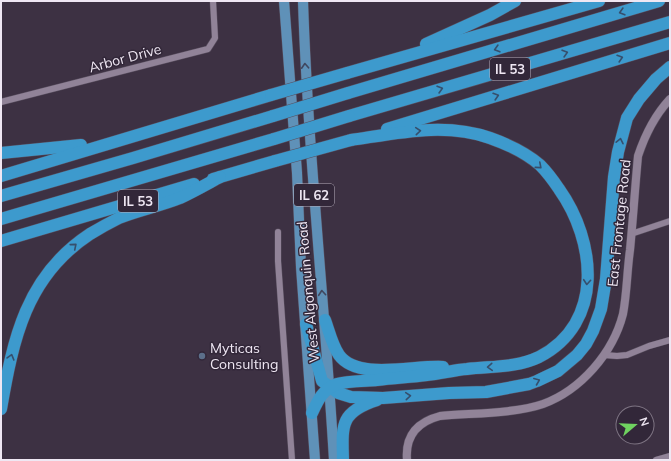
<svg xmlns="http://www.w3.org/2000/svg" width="671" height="461" viewBox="0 0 671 461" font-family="Mulish,sans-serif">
  <rect width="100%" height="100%" fill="#3d3143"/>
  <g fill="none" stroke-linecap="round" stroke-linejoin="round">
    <defs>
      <g id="minor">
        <path d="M 1,102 L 208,49 L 215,38 L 213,1"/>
        <path d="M 278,232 L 278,261 L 292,460"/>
        <path d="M 631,234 L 670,221"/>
        <path d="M 604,355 L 617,356 L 627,355 L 649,346 L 670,340"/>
        <path d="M 656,460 L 670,456"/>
      </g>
      <path id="tertiary" d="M 407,460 C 405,436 417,422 440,416 C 470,413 514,414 543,404 C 581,390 613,353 623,314 C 627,293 627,271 630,250 C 633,219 635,188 638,156 C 645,135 655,115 670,99"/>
      <g id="primary">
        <path d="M 284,1 L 297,173 L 301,267 L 315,460"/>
        <path d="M 303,1 C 308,154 325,307 334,460"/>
      </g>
      <g id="motorway">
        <path d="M 426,44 L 490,15 L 515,1"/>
        <path d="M 347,73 L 599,1"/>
        <path d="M 348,93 L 659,1"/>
        <path d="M 349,116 L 670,22"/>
        <path d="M 387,129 L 670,43"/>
        <path d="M 1,153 L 81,145"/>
        <path d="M 1,176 L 271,95"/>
        <path d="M 213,179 L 275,161"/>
        <path d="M 1,196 L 133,158 L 273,116"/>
        <path d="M 1,219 L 274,139"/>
        <path d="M 1,241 L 194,184"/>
        <path d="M 325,320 C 329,331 332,345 339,355 C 358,381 414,365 443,367"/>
        <path d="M 306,324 L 322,381 L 338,393 L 351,397 L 383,398 L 449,393 L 486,392 L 529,384 L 537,381 L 558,371 L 577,355 L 586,344 L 593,331 L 601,309 L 606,279 L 614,177 L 618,152 L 627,118 L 639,99 L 656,79 L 670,67"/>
        <path d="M 1,409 C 13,339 26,276 90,234 C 100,228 109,223 119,218 C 139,210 160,206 180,198 C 193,192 207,184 220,177"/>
        <path d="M 312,413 C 318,400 323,389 337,384 C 347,381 366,381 377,380 C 394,378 410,377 427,375 C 440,374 453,370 467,369 C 491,366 516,368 539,357 C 605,323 596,241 559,189 C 553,180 547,172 540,165 C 526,153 507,144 490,138 C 445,122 398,133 351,140"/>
        <path d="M 343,460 C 342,425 340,412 377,400"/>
      </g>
    </defs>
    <use href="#minor" stroke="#584e5e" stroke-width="7"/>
    <use href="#tertiary" stroke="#584e5e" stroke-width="9"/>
    <use href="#primary" stroke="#584e5e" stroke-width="11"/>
    <use href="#motorway" stroke="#584e5e" stroke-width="13"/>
    <use href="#minor" stroke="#918398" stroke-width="6"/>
    <use href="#tertiary" stroke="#918398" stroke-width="8"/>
    <use href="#primary" stroke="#5f91b8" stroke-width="10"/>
    <use href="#motorway" stroke="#3d9acd" stroke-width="12"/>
    <defs>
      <g id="motorway-bridge">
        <path d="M 271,95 L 347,73"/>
        <path d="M 273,116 L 348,93"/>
        <path d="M 274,139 L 349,116"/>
        <path d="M 275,161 L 351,140"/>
      </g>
    </defs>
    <use href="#motorway-bridge" stroke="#584e5e" stroke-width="13" stroke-linecap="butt"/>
    <use href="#motorway-bridge" stroke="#3d9acd" stroke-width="12"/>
  </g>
  <defs><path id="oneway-chevron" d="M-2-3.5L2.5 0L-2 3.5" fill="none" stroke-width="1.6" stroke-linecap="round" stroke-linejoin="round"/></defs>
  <g stroke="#364f6d">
    <use href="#oneway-chevron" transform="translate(622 12) rotate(164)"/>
    <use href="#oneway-chevron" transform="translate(497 49) rotate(164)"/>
    <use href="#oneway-chevron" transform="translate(565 53) rotate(-16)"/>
    <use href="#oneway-chevron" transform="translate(620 58) rotate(-17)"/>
    <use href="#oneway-chevron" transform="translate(440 89) rotate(-16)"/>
    <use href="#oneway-chevron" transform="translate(496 96) rotate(-17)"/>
    <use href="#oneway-chevron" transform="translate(418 131) rotate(-5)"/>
    <use href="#oneway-chevron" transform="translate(620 141) rotate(-78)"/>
    <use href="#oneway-chevron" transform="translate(539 166) rotate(41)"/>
    <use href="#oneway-chevron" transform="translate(74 246) rotate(-40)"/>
    <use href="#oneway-chevron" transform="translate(587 282) rotate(95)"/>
    <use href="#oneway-chevron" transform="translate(11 357) rotate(-74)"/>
    <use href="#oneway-chevron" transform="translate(490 367) rotate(176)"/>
    <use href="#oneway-chevron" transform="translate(537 381) rotate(-22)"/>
    <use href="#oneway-chevron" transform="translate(408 396) rotate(-5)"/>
  </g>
  <g stroke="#40475f">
    <use href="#oneway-chevron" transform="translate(305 66) rotate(-93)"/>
    <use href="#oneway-chevron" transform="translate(322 293) rotate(-95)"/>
  </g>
  <circle fill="#5c6f8a" stroke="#322739" stroke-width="1.5" cx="202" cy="356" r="4"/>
  <g text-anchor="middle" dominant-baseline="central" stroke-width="3" stroke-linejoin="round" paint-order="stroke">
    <g fill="#322739" stroke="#b6adbb" stroke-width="1">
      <rect x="490" y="58" width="40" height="22" rx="3"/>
      <rect x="294" y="184" width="40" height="22" rx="3"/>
      <rect x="118" y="190" width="40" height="22" rx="3"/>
    </g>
    <g font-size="13" font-weight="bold" fill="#efe7f3">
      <text x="510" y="69">IL 53</text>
      <text x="314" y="195">IL 62</text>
      <text x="138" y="201">IL 53</text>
    </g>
    <g font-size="14" fill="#efe7f3" stroke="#322739">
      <text transform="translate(125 58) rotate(-15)">Arbor Drive</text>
      <text transform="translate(619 223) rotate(-84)">East Frontage Road</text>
      <text transform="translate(308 292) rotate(-95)">West Algonquin Road</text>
    </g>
    <g font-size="14" fill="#efe7f3" stroke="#322739" text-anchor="start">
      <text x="210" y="348">Myticas<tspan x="210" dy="16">Consulting</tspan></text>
    </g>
  </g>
  <rect width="671" height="461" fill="none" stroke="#efe7f3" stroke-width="4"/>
  <g transform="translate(635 425) rotate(71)"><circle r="19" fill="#322739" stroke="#7e7483"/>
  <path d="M0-3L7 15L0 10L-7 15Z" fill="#6fd360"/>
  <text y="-6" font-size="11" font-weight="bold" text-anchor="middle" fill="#efe7f3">N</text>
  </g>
</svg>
